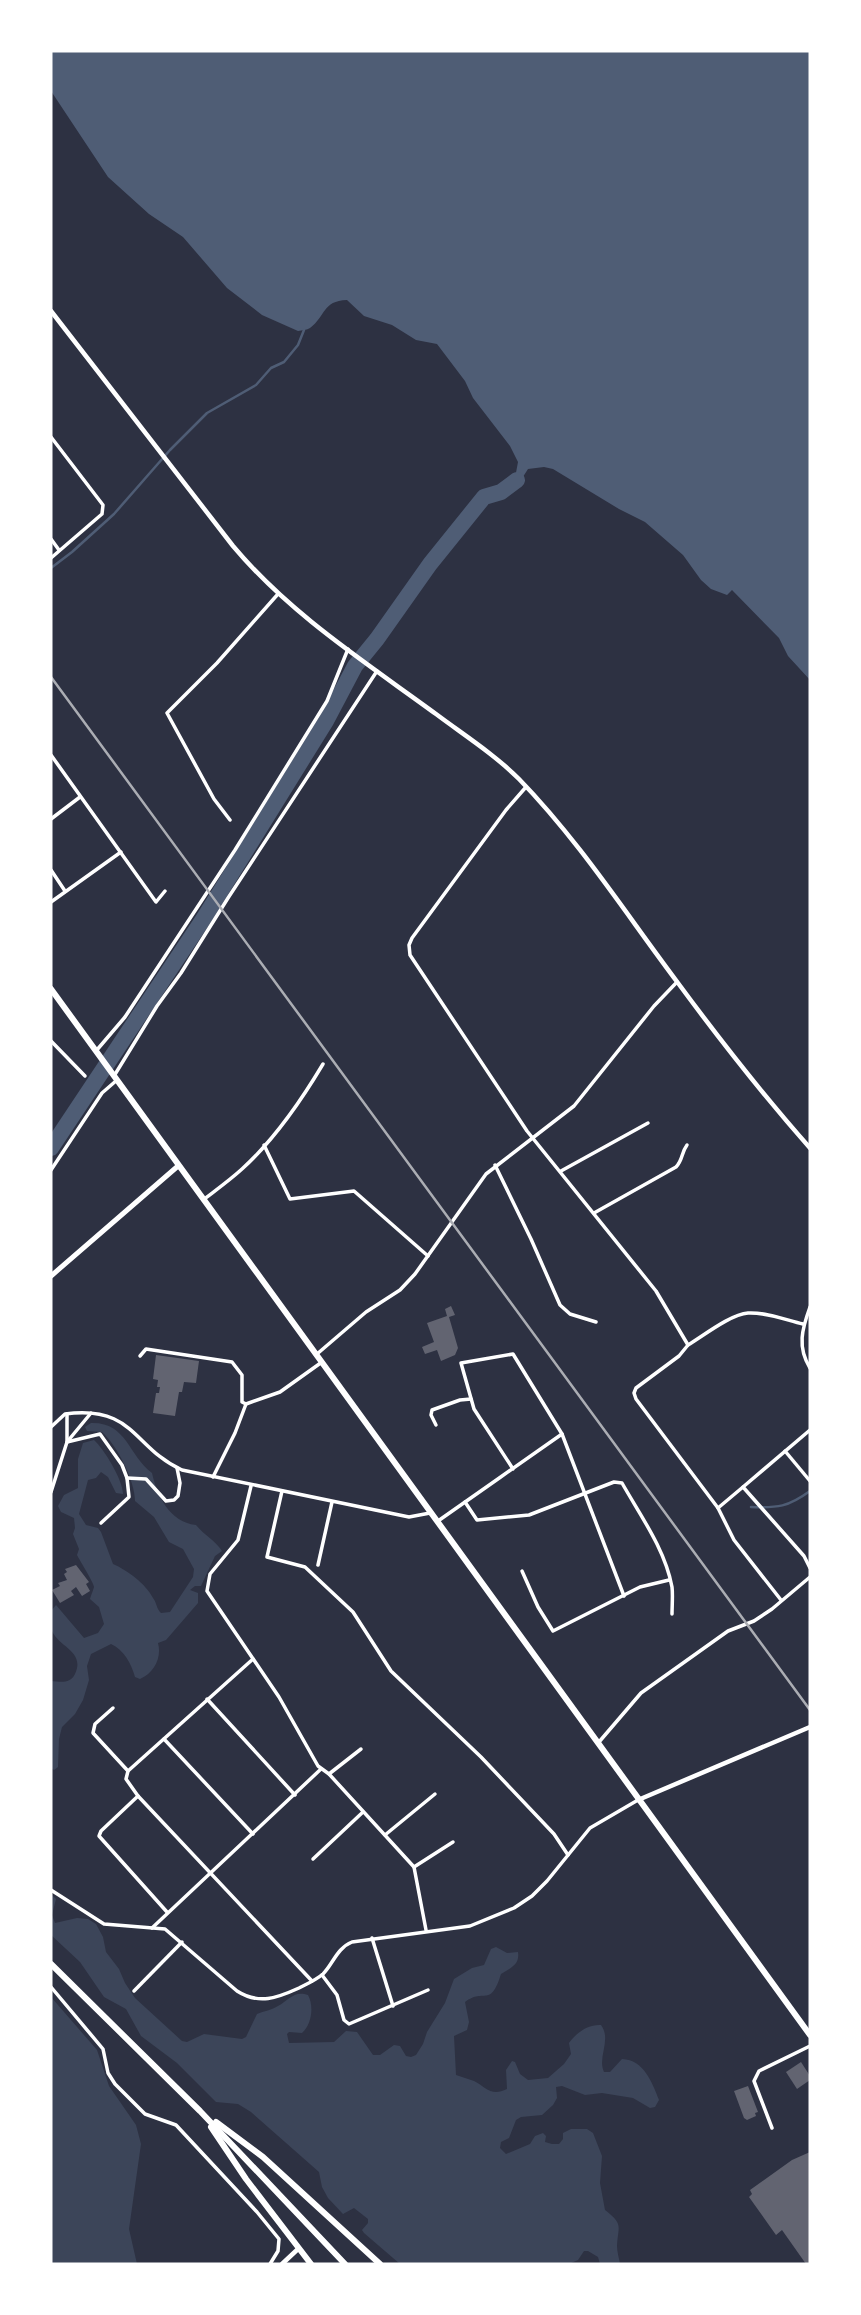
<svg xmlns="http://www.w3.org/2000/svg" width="861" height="2315" viewBox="0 0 861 2315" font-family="Inter,sans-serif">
  <rect width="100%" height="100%" fill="#2d3142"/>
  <g fill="#3c4559">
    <path d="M 91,1423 C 127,1422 128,1455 152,1473 C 157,1495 169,1522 196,1525 C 204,1535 216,1541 222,1551 L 215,1556 L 201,1586 L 195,1586 L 190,1590 L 198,1593 L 198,1603 L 166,1640 L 158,1643 C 162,1658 154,1673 140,1679 L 135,1677 C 131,1663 124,1650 111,1644 L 91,1654 L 87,1666 L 89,1680 L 83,1700 L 75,1714 L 62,1727 L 59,1739 L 58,1767 L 54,1770 L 51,1768 L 51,1681 C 61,1682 70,1684 75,1674 C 86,1650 56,1647 51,1628 C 49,1623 51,1615 51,1611 L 56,1605 L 84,1638 L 98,1633 L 104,1624 L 99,1607 L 90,1599 C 91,1595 93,1591 94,1587 C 94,1583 80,1561 77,1555 L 79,1549 L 73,1534 L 75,1528 L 74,1518 L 61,1512 L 58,1506 L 64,1495 L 78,1488 L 78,1459 L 83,1443 L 94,1440 C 104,1449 123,1480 123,1494 L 116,1493 L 108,1477 L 101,1472 L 96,1478 L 88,1480 L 79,1514 L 86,1525 L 98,1528 L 101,1532 L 113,1564 C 127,1570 146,1584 153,1598 C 157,1603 156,1608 161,1613 L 170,1612 L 193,1577 L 194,1569 L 183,1549 L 169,1542 L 154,1517 L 135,1501 C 135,1481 117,1445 102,1432 L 87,1431 L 85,1427 Z"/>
    <path d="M 51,1894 L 56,1899 L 52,1915 L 55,1923 L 77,1918 L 88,1919 L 96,1924 L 103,1937 L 106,1952 L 119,1969 L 125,1983 L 135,1998 L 182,2041 L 187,2042 L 204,2034 L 242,2039 L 246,2037 L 257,2014 C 264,2011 272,2010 278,2006 C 289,2000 294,1990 308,1995 C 314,2006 312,2024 302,2033 L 289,2032 L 287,2034 L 289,2043 L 334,2042 L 346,2031 L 357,2032 L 373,2055 L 380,2055 L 394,2045 L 400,2046 L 406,2056 L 411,2057 L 416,2055 L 423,2044 L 427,2032 L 445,2003 L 454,1979 L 472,1968 L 484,1965 L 491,1949 L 496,1947 L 507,1953 L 518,1952 C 520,1965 510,1968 501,1974 C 490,2009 485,1987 465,2002 L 469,2022 L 467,2030 L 454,2036 L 456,2075 C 462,2077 468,2079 474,2081 C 486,2087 491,2097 507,2089 L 506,2070 L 512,2061 L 515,2062 L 520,2074 L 528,2080 L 548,2078 L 564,2064 L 571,2054 L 569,2043 C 576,2033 588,2024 601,2025 C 612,2040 597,2057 604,2072 L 610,2072 L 622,2059 C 644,2060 652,2082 659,2100 L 655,2107 L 650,2108 L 633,2098 L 602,2093 L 585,2095 L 562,2086 L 556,2087 L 557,2098 L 553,2105 L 542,2115 L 521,2117 L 516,2120 L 509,2138 L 501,2142 L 500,2148 L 506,2154 L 530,2144 L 535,2136 L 543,2133 L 546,2136 L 545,2142 L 552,2144 L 559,2144 L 563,2139 L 563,2133 L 571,2129 L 587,2129 L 593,2133 L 602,2156 L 600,2183 L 605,2210 C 624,2225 618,2225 617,2246 C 617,2252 619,2258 620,2264 L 600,2264 L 598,2257 L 588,2251 L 584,2251 L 578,2260 L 569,2264 L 400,2264 L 364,2233 L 362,2230 L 368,2223 L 368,2219 L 354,2208 L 343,2214 L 328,2198 L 322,2187 L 319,2172 L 251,2112 L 238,2104 L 216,2102 L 177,2063 L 141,2036 L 126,2009 L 104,1997 L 80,1962 L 51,1935 Z"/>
    <path d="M 51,1997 L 97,2050 L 109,2086 L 136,2125 L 141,2144 L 129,2229 L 137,2264 L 51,2264 Z"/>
  </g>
  <path fill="#4f5d75" d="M 51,51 L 810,51 L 810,680 L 788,656 L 779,638 L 732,590 L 727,595 L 711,589 L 701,580 L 683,555 L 645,522 L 619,509 L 553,469 L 544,467 L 528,469 L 521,480 L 517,482 L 515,478 L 518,462 L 510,446 L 473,398 L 465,381 L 437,344 L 416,340 L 392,325 L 364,316 L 347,300 C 322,301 326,316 310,328 C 307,330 302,330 298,331 L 262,315 L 227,288 L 183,237 L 149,214 L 108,177 L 51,91 Z"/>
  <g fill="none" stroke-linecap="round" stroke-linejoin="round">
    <g stroke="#4f5d75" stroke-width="2.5">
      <path d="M 51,568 L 72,552 L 114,514 L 170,450 L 207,413 L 256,385 L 271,368 L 284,362 L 298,345 L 304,330"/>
      <path d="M 751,1507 C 778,1508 788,1507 810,1491"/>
    </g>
    <path stroke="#4f5d75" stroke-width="16" d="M 51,1148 L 204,918 L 326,721 L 355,666 L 377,639 L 430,564 L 484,497 L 501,492 L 517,480"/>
  </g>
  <g fill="#626471">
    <path d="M 451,1306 L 455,1315 L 449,1317 L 458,1348 L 455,1355 L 441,1361 L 437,1350 L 425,1354 L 422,1347 L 434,1342 L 427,1323 L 447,1316 L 445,1309 Z"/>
    <path d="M 156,1355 L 199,1361 L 196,1383 L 184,1382 L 182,1392 L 179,1392 L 175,1416 L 153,1413 L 156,1393 L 159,1393 L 160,1387 L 157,1387 L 158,1380 L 153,1379 Z"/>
    <path d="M 76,1565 L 89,1582 L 86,1584 L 90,1591 L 82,1596 L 76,1587 L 71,1591 L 74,1595 L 60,1603 L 52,1590 L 60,1586 L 58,1583 L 67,1580 L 64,1574 L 67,1572 L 65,1569 Z"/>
    <path d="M 801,2062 L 810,2076 L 810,2080 L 797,2089 L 786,2072 Z"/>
    <path d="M 748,2086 L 758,2112 L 755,2113 L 756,2116 L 747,2120 L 744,2118 L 734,2091 Z"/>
    <path d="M 810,2152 L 810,2264 L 806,2264 L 782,2230 L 776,2235 L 749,2197 L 752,2194 L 750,2190 L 792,2160 Z"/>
  </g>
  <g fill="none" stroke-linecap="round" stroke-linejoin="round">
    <g stroke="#fff" stroke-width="3.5">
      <path d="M 51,437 L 103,505 L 102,514 L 51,558"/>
      <path d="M 51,539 L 59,550"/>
      <path d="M 51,755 L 156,902 L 165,891"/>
      <path d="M 526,787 L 506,810 L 412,938 L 409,945 L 410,955 L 527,1131 L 656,1291 L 688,1345 L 679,1356 L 636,1388 L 634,1393 L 636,1399 L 718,1508"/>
      <path d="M 51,819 L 80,797"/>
      <path d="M 230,820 L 214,799 L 167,713 L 217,663 L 278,594"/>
      <path d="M 51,870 L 65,891"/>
      <path d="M 51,902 L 121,852"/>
      <path d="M 51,1041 L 85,1076"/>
      <path d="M 96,1051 L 125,1017 L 235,850 L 327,701 L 348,649"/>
      <path d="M 114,1076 L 157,1006 L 181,973 L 228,898 L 377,671"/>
      <path d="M 264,1145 L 290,1199 L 354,1191 L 428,1256"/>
      <path d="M 495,1165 L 531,1239 L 560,1305 L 570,1314 L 596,1322"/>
      <path d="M 51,1170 L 102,1093 L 117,1080"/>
      <path d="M 561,1171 L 648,1123"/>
      <path d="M 203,1200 C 216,1190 230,1180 242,1169 C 274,1140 301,1101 323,1064"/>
      <path d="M 594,1213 L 676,1167 C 683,1160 681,1153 687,1145"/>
      <path d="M 810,1307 C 802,1329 797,1347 810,1368"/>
      <path d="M 688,1345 C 703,1336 731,1314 748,1313 C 766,1312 786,1320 803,1324"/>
      <path d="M 317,1354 L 366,1312 L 400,1290 L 415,1274 L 486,1174 L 574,1106 L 654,1006 L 677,982"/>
      <path d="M 140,1356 L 146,1349 L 232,1362 L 242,1375 L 242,1402 L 246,1404"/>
      <path d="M 67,1414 L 67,1442 L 100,1434 L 122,1465 L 127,1478 L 129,1497 L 101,1523"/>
      <path d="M 436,1425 L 431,1415 L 432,1410 L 460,1400 L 471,1399"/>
      <path d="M 51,1427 L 65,1414 C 135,1405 133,1448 182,1470 L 409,1517 L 430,1513"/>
      <path d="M 810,1430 L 743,1487 L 804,1556 L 810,1568"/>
      <path d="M 562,1434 L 624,1596"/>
      <path d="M 785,1451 L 810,1481"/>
      <path d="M 213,1477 L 235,1433 L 246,1404 L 280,1392 L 322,1362"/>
      <path d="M 127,1478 L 146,1479 L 166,1501 L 174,1500 L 178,1496 L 180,1483 L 177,1468"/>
      <path d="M 251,1486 L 238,1540 L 210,1574 L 207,1591 L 279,1697 L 318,1766 L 329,1774 L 414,1867 L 426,1930"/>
      <path d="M 743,1487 L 718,1508 L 734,1540 L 781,1600"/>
      <path d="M 282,1491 L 267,1557 L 305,1567 L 353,1612 L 391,1671 L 481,1757 L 554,1834 L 568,1855"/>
      <path d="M 51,1492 L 67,1442 L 91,1413"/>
      <path d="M 465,1502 L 477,1520 L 529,1515 L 614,1482 L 622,1483 C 640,1515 665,1549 672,1587 C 673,1595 672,1606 672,1614"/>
      <path d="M 438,1521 C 479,1492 521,1463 562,1434 L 513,1354 L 461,1363 L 474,1409 L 513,1469"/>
      <path d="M 318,1565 L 332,1502"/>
      <path d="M 522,1571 L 538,1607 L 553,1631 L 640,1587 L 669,1580"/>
      <path d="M 253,1659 L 128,1771 L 126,1779 L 138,1796 L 312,1981"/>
      <path d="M 207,1699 L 295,1795"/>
      <path d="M 113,1708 L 95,1724 L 93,1733 L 128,1771"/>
      <path d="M 164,1739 L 253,1834"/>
      <path d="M 599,1742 L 641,1693 L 728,1631 L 754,1621 L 772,1609 L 810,1577"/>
      <path d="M 329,1774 L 361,1749"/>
      <path d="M 138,1796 L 101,1831 L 99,1836 L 167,1912"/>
      <path d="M 385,1835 L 435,1794"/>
      <path d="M 313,1859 L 363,1812"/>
      <path d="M 414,1867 L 453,1842"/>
      <path d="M 51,1890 L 104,1924 L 165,1929 L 237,1991 C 259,2005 277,1998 299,1988 C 307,1984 316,1980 323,1974 C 333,1964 337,1948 352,1942 L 470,1926 L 514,1908 L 532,1896 L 547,1881 L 590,1828 L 638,1800"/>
      <path d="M 152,1928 L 321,1769"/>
      <path d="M 372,1938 L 393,2006"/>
      <path d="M 322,1975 L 337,1995 L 344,2020 L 349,2024 L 428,1990"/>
      <path d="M 51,1987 L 103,2049 L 108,2073 L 115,2084 L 145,2114 L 176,2125 L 257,2212 L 279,2239 L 278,2251 L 270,2264"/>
      <path d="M 134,1991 L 182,1942"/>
      <path d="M 772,2128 L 754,2081 L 759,2071 L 810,2046"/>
    </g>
    <g stroke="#fff" stroke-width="4.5">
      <path d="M 51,311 L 233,546 C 290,614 365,662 436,714 C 464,735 494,754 519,779 C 580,842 626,914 678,983 C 720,1040 764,1096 810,1148"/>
      <path d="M 638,1800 L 810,1727"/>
      <path d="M 282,2264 L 298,2249"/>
    </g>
    <path stroke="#fff" stroke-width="5" d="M 51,1276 L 178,1166"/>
    <g stroke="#fff" stroke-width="6">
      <path d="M 51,989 L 810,2035"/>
      <path d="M 51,1964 L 200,2111 L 345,2264"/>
      <path d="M 216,2122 L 263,2157 L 380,2264"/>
      <path d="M 211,2127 L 246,2179 L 311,2264"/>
    </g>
    <path stroke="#abadb3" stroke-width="2.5" d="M 51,677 L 810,1710"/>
  </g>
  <rect width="861" height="2315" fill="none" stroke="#ffffff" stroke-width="105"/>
</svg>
